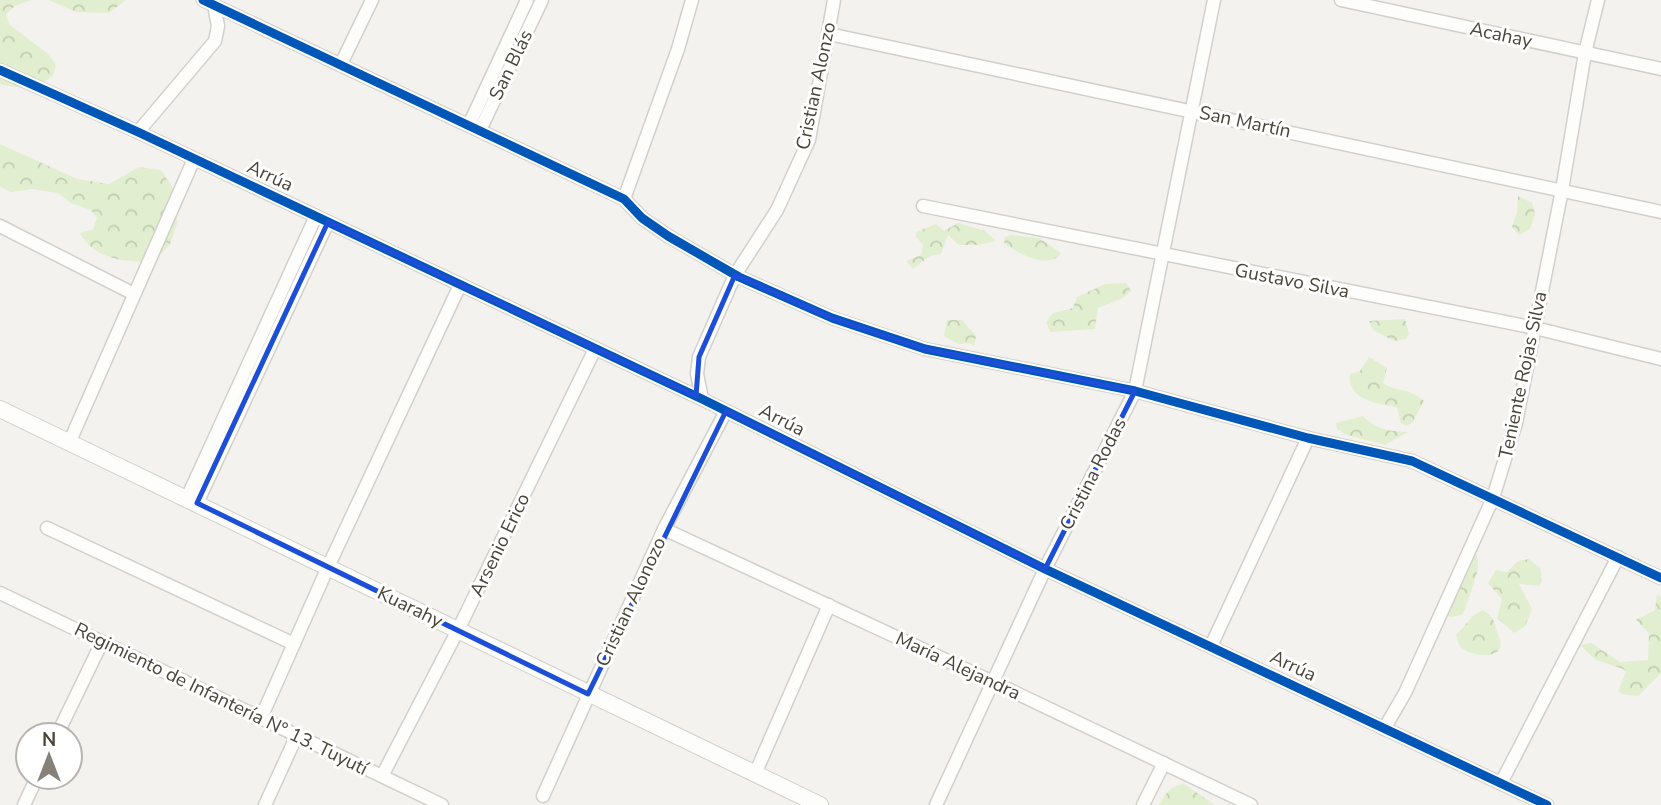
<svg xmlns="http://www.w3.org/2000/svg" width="1661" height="805" viewBox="0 0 1661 805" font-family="'Nunito Sans',sans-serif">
  <defs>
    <pattern id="forest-crowns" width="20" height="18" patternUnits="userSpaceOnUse" patternTransform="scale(1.75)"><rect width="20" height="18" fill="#e1eecf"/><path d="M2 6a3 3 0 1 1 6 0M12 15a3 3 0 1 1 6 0" fill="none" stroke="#c3cdb2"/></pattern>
  </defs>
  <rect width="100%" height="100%" fill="#f4f2ee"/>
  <g fill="url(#forest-crowns)">
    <path d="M 0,0 L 31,0 L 15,6 L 6,14 L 9,24 L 48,54 L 56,65 L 53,76 C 34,89 24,90 0,84 Z"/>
    <path d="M 49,0 L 126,0 L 109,13 L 76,12 Z"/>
    <path d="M 0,144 L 77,179 L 109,184 L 139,167 L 161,170 L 175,191 L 177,224 L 170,244 L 155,261 C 127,263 94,260 80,233 L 93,229 L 97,218 L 91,210 L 71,203 L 58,193 L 32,189 L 11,192 L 0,187 Z"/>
    <path d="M 1518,196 L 1532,203 L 1535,214 L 1530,229 L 1519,235 L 1512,227 L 1517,212 Z"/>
    <path d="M 958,223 L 985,231 L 996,241 L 977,245 L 959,245 L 948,235 L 941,254 L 930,256 L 913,269 L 906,261 L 921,255 L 923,245 L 916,237 L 916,232 L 936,224 L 944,231 Z"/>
    <path d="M 1011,235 L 1039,238 L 1061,253 C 1049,271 1017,253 1004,243 L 1005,237 Z"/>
    <path d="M 1126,283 L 1131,291 L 1123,298 L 1098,308 L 1095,329 L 1050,332 L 1046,322 L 1053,313 L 1073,308 L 1077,297 L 1105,284 Z"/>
    <path d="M 1405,319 L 1409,334 L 1406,339 L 1394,341 L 1373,330 L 1369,321 Z"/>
    <path d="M 947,320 L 962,320 L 976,336 L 974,346 L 969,343 L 958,344 L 944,336 Z"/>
    <path d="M 1369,357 L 1387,368 L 1383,383 C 1400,394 1407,386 1424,401 L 1412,423 L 1406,426 L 1401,423 L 1397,407 C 1378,404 1347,400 1350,374 L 1360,371 Z"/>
    <path d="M 1363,416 C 1377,430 1388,431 1408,432 L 1385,445 L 1347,435 L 1337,429 L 1336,423 Z"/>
    <path d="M 1477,554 C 1477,557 1479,563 1478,566 C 1478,572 1465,611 1462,615 L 1450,617 L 1439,610 L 1439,604 L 1460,590 L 1457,563 L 1465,555 Z"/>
    <path d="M 1529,559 L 1540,568 L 1542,581 L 1539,586 L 1519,584 L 1532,609 L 1525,626 L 1514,633 L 1497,618 L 1502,599 L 1488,583 L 1496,570 L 1507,572 L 1518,561 Z"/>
    <path d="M 1657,594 L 1661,597 L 1661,673 L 1638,696 L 1622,694 L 1618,691 L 1626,672 L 1623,669 L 1596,660 L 1580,645 L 1591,643 L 1620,662 L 1648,660 L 1649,633 L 1636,620 L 1655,610 Z"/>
    <path d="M 1483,610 C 1493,616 1494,620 1497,632 C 1499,636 1502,643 1500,648 C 1495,660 1466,655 1460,646 C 1458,643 1458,639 1456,635 L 1474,615 Z"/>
    <path d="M 1184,784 L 1215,805 L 1159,805 C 1166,793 1170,786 1184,784 Z"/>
  </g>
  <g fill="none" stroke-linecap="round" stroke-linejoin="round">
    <defs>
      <g id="minor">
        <path d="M 203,0 L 624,199 L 642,218 L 668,236 L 739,277 L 832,318 L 925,349 L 1135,391 L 1308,438 L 1412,461 L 1661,578"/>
        <path d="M 1341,0 L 1661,69"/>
        <path d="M 829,34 L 1661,212"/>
        <path d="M 341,64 L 372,0"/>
        <path d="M 0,70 L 138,132 L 702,399 L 1045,569 L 1547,805"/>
        <path d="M 469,125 L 527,0"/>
        <path d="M 480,130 L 542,0"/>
        <path d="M 138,132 L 215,41 L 218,26 L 213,0"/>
        <path d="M 624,199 L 678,49 L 692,0"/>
        <path d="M 923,206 L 1535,328 L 1661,359"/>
        <path d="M 0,226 L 134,294"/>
        <path d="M 702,399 L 697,374 L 699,357 L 735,275 L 777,210 L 809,140 L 834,0"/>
        <path d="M 70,441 L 194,159"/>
        <path d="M 187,498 L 316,216"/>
        <path d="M 197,503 L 328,222"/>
        <path d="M 47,528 L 294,644"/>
        <path d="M 664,529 L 993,682 L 1251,805"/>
        <path d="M 0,593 L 442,805"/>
        <path d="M 1211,646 L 1308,438"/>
        <path d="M 261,718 L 328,567 L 460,285"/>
        <path d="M 1384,729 L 1405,693 L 1493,498 L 1516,423 L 1562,190 L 1585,53 L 1598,0"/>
        <path d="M 57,735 L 102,642"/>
        <path d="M 755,774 L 829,605"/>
        <path d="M 382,776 L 458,630 L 595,349"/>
        <path d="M 1501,783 L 1618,557"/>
        <path d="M 543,796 L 664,529 L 726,411"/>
        <path d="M 24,805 L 37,777"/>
        <path d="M 265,805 L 297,735"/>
        <path d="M 936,805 L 1045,569 L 1135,391 L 1214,0"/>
        <path d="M 1143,805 L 1164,763"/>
      </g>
      <path id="tertiary" d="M 0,409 L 820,805"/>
    </defs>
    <use href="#minor" stroke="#d2d0cb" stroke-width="15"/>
    <use href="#tertiary" stroke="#d2d0cb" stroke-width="18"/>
    <use href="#minor" stroke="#fdfdfc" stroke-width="12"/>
    <use href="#tertiary" stroke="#fdfdfc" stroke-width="16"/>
    <defs>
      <g id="cycleway">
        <path d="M 203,0 L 624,199 L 642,218 L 668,236 L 739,277 L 832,318 L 925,349 L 1135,391 L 1308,438 L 1412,461 L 1661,578"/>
        <path d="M 0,70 L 138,132 L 702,399 L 1045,569 L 1547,805"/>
      </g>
    </defs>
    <use href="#cycleway" stroke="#fff" stroke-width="13"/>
    <use href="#cycleway" stroke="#0057b8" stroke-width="9"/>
  </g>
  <path fill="none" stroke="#1d4ed8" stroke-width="5" stroke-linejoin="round" d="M 328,222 L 696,396 L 699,357 L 735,275 L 832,318 L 925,349 L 1135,391 L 1045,569 L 726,411 L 588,694 L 197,503 Z"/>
  <g text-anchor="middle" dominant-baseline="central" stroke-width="6" stroke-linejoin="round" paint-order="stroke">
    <g font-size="19" fill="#4b4439" stroke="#fff">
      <text transform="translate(1501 35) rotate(12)">Acahay</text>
      <text transform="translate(511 65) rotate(-64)">San Blás</text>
      <text transform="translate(816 86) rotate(-78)">Cristian Alonzo</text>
      <text transform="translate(1245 122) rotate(12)">San Martín</text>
      <text transform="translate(270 176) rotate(25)">Arrúa</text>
      <text transform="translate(1292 281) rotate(11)">Gustavo Silva</text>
      <text transform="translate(1523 375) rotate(-78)">Teniente Rojas Silva</text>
      <text transform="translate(782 420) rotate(27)">Arrúa</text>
      <text transform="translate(1093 474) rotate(-63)">Cristina Rodas</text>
      <text transform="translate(500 545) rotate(-64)">Arsenio Erico</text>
      <text transform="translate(631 602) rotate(-65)">Cristian Alonozo</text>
      <text transform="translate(410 607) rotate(26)">Kuarahy</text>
      <text transform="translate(958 666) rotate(25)">María Alejandra</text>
      <text transform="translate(1293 666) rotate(25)">Arrúa</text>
      <text transform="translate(221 699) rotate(26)">Regimiento de Infantería N° 13. Tuyutí</text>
    </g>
  </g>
  <g transform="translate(49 756)"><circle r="33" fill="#ffffff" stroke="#b7b4b0" stroke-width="2"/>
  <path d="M0-5L12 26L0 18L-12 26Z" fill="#868178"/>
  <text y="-10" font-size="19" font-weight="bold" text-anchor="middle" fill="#4b4439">N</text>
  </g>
</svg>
